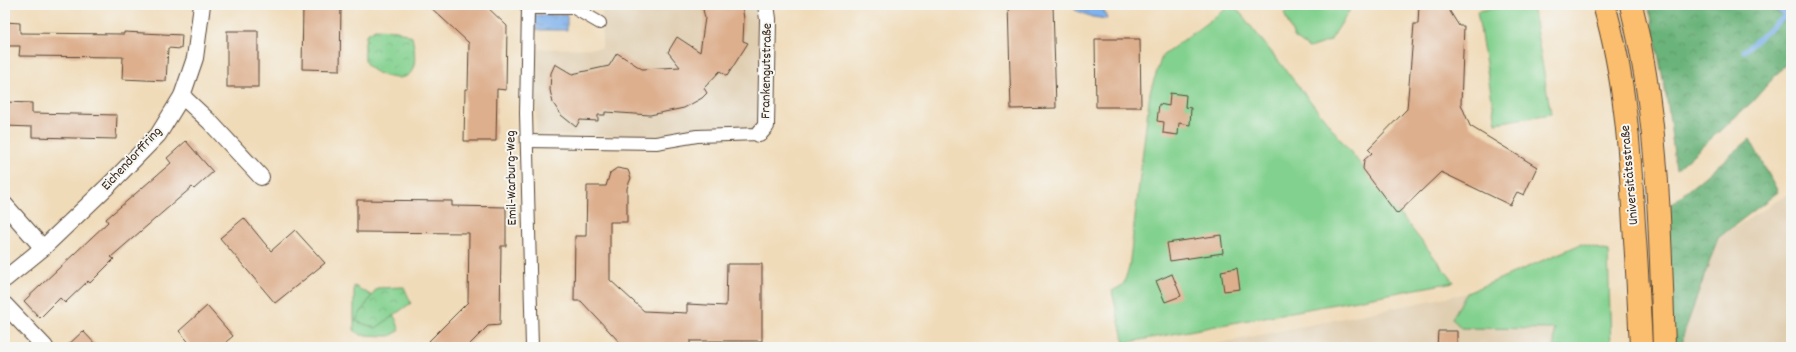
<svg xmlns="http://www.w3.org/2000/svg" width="1796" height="352" viewBox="0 0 1796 352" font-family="Dekko,sans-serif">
  <defs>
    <pattern id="forest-crowns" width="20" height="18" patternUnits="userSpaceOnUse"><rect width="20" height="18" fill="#6ab37a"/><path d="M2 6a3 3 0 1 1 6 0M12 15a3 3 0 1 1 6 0" fill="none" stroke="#589263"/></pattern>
    <pattern id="park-crowns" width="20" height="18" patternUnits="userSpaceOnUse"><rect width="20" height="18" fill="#83d18f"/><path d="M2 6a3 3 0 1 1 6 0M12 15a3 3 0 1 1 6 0" fill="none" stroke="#6caa74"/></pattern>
    <pattern id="water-ripples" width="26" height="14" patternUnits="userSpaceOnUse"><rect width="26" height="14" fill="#7eb0eb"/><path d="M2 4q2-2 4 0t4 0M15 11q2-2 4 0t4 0" fill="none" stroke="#688fbe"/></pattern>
  </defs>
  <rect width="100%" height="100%" fill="#f6f6f2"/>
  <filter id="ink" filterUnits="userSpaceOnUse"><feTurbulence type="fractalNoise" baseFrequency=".025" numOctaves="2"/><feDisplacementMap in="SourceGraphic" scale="8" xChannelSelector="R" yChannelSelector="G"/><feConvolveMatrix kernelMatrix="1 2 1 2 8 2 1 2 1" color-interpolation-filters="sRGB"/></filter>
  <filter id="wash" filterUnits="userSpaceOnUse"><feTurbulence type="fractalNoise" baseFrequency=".012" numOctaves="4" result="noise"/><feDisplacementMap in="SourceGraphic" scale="16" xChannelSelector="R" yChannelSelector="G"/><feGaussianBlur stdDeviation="0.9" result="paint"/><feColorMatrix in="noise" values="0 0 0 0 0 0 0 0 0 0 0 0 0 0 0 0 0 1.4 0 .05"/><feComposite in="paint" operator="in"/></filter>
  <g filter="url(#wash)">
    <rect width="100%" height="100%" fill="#f0dbb9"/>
    <g fill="#e0ceb1">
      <path d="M 602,5 L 760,5 L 764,114 L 755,130 L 656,137 L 536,135 L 537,49 L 602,48 Z"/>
      <path d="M 1791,192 L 1791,347 L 1683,347 L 1683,336 L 1718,238 Z"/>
      <path d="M 1581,244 L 1608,251 L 1611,347 L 1201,347 L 1467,293 Z"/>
    </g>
    <g fill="#83d18f" stroke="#5f7e56">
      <path d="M 1231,5 L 1234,5 L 1454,282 L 1124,343 L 1112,291 L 1123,285 L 1129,268 L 1150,92 L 1162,56 Z"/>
      <path d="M 1295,5 L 1353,5 L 1330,41 L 1309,48 L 1294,37 L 1284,13 Z"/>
      <path d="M 1513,5 L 1532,5 L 1551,114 L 1496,123 L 1477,11 Z"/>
      <path d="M 1581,244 L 1608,251 L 1611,347 L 1554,347 L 1555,329 L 1461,328 L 1452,318 L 1467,293 Z"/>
      <path d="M 354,286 C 374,297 396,306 399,331 L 390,336 L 361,335 L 354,330 Z"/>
    </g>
    <g fill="url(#forest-crowns)" stroke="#526e4c">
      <path d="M 1647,5 L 1769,5 L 1784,17 L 1791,18 L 1791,58 L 1752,102 L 1676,170 L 1668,106 L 1651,16 Z"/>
      <path d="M 1750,139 L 1778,192 L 1718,238 L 1683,336 L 1683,347 L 1672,347 L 1664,210 Z"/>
    </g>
    <g fill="url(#park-crowns)" stroke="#5f7e56">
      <path d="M 375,29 L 397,30 L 412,37 C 414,46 417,62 412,71 C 404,85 372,75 366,63 C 363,55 365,43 366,35 Z"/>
      <path d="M 404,287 L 411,303 L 376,328 L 355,321 L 377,288 Z"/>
    </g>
    <g fill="url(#water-ripples)" stroke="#5c6d84">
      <path d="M 1074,5 L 1102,5 L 1107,19 L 1092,17 L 1075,10 Z"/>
      <path d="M 1769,5 L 1791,5 L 1791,18 L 1784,17 Z"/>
      <path d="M 535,15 L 567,15 L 567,30 L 536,30 Z"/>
    </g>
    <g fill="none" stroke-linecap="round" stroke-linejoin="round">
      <path stroke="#7eb0eb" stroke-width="5" d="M 1744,51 L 1784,17"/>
    </g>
    <g id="blocks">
      <g fill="#ddaf8d">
        <path d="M 303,5 L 341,5 L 340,70 L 302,69 Z"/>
        <path d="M 428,5 L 485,5 L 507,26 L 506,90 L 497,89 L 496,141 L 464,141 L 465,89 L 468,89 L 469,43 Z"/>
        <path d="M 702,5 L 742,5 L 744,19 L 743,41 L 748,43 L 727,76 L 720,71 L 704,88 L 707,93 L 702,98 L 684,108 L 650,115 L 605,112 L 605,115 L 598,115 L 598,121 L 580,120 L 576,127 L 561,115 L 553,103 L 550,90 L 551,73 L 555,64 L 572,74 L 609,66 L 617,53 L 642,69 L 680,67 L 668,52 L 677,37 L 700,52 L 705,18 Z"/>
        <path d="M 1008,5 L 1053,5 L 1056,108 L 1011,109 Z"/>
        <path d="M 1419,5 L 1446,5 L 1459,26 L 1464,26 L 1461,104 L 1470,126 L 1537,167 L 1524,195 L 1517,192 L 1510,205 L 1441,172 L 1397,214 L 1363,169 L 1364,160 L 1372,153 L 1368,149 L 1407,109 L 1414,24 L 1418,24 Z"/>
        <path d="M 5,22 L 20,23 L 20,33 L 124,34 L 124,32 L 182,35 L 181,49 L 168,48 L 166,81 L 122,79 L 123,57 L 19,56 L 20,46 L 5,46 Z"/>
        <rect x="227" y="31" width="31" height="56"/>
        <path d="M 1095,39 L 1140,39 L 1141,107 L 1096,107 Z"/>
        <path d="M 1170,93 L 1186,95 L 1185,107 L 1191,108 L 1190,125 L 1179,123 L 1178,135 L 1163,133 L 1164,122 L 1157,121 L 1159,104 L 1169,106 Z"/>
        <path d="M 5,102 L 32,103 L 32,113 L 117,115 L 116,139 L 32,137 L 32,127 L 5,126 Z"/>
        <path d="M 186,141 L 213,172 L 194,189 L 192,187 L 111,257 L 114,259 L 90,283 L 88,281 L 65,303 L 60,298 L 40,318 L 24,301 L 108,222 L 106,219 L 171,163 L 167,158 Z"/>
        <path d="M 617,168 L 628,170 L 631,178 L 627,188 L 627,222 L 610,222 L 610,280 L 644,311 L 687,313 L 687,304 L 726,306 L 727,264 L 762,264 L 762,341 L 690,341 L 690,347 L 624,347 L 581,301 L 574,301 L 575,236 L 586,236 L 587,186 L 606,186 L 610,173 Z"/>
        <path d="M 357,200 L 452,201 L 452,206 L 506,207 L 506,246 L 501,246 L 500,325 L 488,326 L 467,347 L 423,347 L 468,302 L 469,233 L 357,232 Z"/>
        <path d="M 244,218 L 271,251 L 295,230 L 325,263 L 275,303 L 220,238 Z"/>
        <path d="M 1221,235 L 1223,253 L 1170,261 L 1167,243 Z"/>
        <path d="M 1237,268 L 1240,289 L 1224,291 L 1221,271 Z"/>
        <path d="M 1172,274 L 1181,296 L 1165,302 L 1156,281 Z"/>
        <path d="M 207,306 L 233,336 L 220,347 L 193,347 L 179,331 Z"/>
        <path d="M 83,331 L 98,347 L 66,347 Z"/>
        <path d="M 1438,331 L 1457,331 L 1457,347 L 1437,347 Z"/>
      </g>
    </g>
  </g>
  <g filter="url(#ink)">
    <use href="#blocks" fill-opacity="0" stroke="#564535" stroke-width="1"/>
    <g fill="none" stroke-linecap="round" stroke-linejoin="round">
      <defs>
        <g id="pedestrian">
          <path d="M 525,5 L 528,8 L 526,113 L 532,347"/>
          <path d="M 528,8 L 574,8 L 600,23"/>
          <path d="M 527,141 L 656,143 L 697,136 L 759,134"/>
        </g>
        <g id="minor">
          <path d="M 182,96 L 210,122 L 261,177"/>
          <path d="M 759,134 L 766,126 L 768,19 L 766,5"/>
          <path d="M 5,205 L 43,248"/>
          <path d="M 5,279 L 43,248 L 111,183 L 158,135 L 182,96 L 195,58 L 202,5"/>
          <path d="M 5,305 L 45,347"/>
        </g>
        <g id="primary">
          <path d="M 1604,5 C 1625,76 1630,152 1634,225 C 1637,266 1639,306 1641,347"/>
          <path d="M 1631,5 C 1659,117 1660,232 1664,347"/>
        </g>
      </defs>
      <use href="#pedestrian" stroke="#564535" stroke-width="14"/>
      <use href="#minor" stroke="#564535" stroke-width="18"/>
      <use href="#primary" stroke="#564535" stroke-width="24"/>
      <use href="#pedestrian" stroke="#fff" stroke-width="12"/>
      <use href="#minor" stroke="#fff" stroke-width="16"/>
      <use href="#primary" stroke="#fbbe6e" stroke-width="22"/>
    </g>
  </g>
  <g text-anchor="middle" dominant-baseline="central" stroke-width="4" stroke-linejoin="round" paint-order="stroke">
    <g font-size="14" fill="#3b2a1e" stroke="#f6f6f2">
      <text transform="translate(767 71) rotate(-89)">Frankengutstraße</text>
      <text transform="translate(132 159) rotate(-47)">Eichendorffring</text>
      <text transform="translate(1630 175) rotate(-95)">Universitätsstraße</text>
      <text transform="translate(512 178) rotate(-91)">Emil-Warburg-Weg</text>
    </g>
  </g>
  <rect width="1796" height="352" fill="none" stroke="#f6f6f2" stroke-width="20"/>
</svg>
